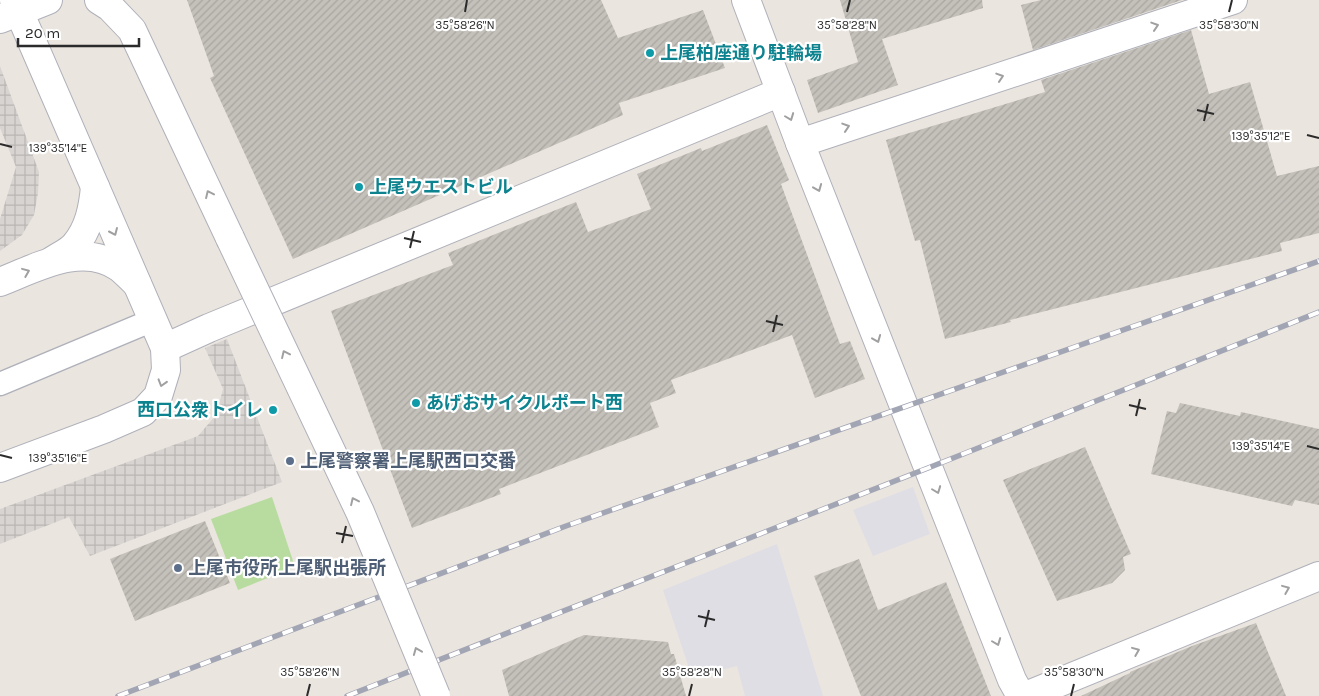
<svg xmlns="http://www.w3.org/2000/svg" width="1319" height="696" viewBox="0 0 1319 696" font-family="Karla,'Noto Sans JP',sans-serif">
  <defs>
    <pattern id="plaza-grid" width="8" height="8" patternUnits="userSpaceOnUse" patternTransform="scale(1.25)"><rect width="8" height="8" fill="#d8d4d1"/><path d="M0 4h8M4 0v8" fill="none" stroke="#bab6b4"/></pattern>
    <pattern id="building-hatch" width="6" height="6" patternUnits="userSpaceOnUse" patternTransform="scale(1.25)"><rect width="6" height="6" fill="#c4c0ba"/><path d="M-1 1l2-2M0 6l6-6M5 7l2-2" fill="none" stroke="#a9a5a0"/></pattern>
  </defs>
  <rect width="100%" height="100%" fill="#ebe5df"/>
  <g fill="#e0dee5">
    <path d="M 913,487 L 930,534 L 873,556 L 853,510 Z"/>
    <path d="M 777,544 L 823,696 L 745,696 L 737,666 L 692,677 L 663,590 Z"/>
  </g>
  <path fill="#b8dca0" d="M 272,497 L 295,567 L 238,590 L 211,519 Z"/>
  <g fill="url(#plaza-grid)">
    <path d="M 0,66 L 39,172 L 38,193 L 34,215 L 22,235 L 0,251 L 0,219 L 16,167 L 0,128 Z"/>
    <path d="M 227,339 L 282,482 L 90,556 L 69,517 L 0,544 L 0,509 L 198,436 L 216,415 L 223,389 L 205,348 Z"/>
  </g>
  <g fill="url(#building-hatch)">
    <path d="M 187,0 L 601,0 L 618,38 L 703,10 L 725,68 L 619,103 L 623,115 L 293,259 L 210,78 L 214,76 Z"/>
    <path d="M 840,0 L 982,0 L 983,8 L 882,39 L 898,85 L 818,113 L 807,80 L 858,62 Z"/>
    <path d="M 1041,0 L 1182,0 L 1033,50 L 1021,5 Z"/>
    <path d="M 1191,30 L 1209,94 L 1250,82 L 1277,176 L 1319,166 L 1319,233 L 1280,243 L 1282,251 L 1010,320 L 1011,322 L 945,339 L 920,240 L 915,241 L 886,140 L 1045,92 L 1041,80 Z"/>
    <path d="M 767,125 L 789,180 L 781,184 L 840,344 L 850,341 L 865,379 L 815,398 L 792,335 L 671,380 L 676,393 L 650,403 L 659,427 L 499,489 L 501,494 L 412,528 L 331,311 L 453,265 L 448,253 L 576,202 L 588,232 L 651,209 L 637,174 L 701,148 L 702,151 Z"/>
    <path d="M 1180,403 L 1240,416 L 1241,412 L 1319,429 L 1319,505 L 1295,500 L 1292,506 L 1151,474 L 1167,411 L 1176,413 Z"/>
    <path d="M 1085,447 L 1131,554 L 1123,557 L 1125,570 L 1112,583 L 1057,601 L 1003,480 Z"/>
    <path d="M 205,521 L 230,583 L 135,621 L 110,559 Z"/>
    <path d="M 859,559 L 878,610 L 946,582 L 991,696 L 861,696 L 814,576 Z"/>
    <path d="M 1256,623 L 1286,696 L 1081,696 L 1130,673 L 1130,672 L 1192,646 Z"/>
    <path d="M 584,635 L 668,642 L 671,654 L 674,654 L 686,696 L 509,696 L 502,670 Z"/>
  </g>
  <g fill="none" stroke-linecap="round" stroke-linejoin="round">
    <defs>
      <path id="service" d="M 0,384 L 153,320"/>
      <path id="pedestrian" d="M 0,19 L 18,12"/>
      <g id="minor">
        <path d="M 99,0 L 110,7 L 132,30 L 230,238"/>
        <path d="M 746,0 L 800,143 L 1012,680 L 1021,696"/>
        <path d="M 18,12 L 48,0"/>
        <path d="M 800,143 L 1233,0"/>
        <path d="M 165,348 L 209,328 L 781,92"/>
        <path d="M 1026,696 L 1319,576"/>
      </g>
      <g id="tertiary">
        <path d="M 52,261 C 59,256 69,252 75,245 C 89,229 93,208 95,187"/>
        <path d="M 0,282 C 36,268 83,241 120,268 C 126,273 132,279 137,284"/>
        <path d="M 0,468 L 104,429 L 143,412 L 158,396 L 166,370 L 165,348 L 14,0"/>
      </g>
    </defs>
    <use href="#service" stroke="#afb1ba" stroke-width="25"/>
    <use href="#pedestrian" stroke="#afb1ba" stroke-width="30"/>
    <use href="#minor" stroke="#afb1ba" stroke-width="30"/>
    <use href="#tertiary" stroke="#afb1ba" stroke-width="30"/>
    <use href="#service" stroke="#fff" stroke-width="22"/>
    <use href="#pedestrian" stroke="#fff" stroke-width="28"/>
    <use href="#minor" stroke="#fff" stroke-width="28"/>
    <use href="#tertiary" stroke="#fff" stroke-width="28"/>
    <defs>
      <g id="rail">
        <path d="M 118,696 L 566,526 L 1319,261"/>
        <path d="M 347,696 L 928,468 L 1319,312"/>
      </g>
    </defs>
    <use href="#rail" stroke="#a2a5b3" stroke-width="5.5"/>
    <use href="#rail" stroke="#fff" stroke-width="4" stroke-dasharray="11" stroke-linecap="butt"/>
    <defs>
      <path id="minor-bridge" d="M 230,238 L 360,512 L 436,696"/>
    </defs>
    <use href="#minor-bridge" stroke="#afb1ba" stroke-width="30" stroke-linecap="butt"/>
    <use href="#minor-bridge" stroke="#fff" stroke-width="28"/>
  </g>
  <defs><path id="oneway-chevron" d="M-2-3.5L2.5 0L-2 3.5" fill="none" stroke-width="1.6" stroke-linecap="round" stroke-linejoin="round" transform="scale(1.25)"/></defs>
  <g stroke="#a0a0a0">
    <use href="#oneway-chevron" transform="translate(1155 26) rotate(-18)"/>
    <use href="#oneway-chevron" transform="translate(1000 77) rotate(-18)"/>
    <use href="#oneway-chevron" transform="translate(790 117) rotate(69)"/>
    <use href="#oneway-chevron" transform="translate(846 127) rotate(-18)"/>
    <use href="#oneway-chevron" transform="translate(818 188) rotate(68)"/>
    <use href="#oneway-chevron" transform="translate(209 194) rotate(-115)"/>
    <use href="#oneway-chevron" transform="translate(114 232) rotate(66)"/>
    <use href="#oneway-chevron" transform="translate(26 272) rotate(-22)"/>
    <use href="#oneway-chevron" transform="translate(877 339) rotate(68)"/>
    <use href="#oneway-chevron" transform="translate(285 354) rotate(-115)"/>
    <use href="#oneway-chevron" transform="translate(162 383) rotate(107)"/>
    <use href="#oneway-chevron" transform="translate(937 490) rotate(69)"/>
    <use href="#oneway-chevron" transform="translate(354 501) rotate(-115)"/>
    <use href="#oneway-chevron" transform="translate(1286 589) rotate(-22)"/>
    <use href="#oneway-chevron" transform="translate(997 642) rotate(69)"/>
    <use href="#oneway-chevron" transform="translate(417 651) rotate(-112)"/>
    <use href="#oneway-chevron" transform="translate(1136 651) rotate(-22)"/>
  </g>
  <path fill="none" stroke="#2b2b2b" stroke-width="2" d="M 465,12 L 467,0M 847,12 L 850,0M 1229,12 L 1232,0M 1197,110 L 1214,114M 1204,121 L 1208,104M 1307,135 L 1319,138M 0,144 L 12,147M 404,238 L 421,242M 410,248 L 414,231M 766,321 L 783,325M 773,332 L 777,315M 1129,405 L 1146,409M 1136,416 L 1140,399M 1307,446 L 1319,449M 0,455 L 12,458M 336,533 L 353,536M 342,543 L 346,526M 698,616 L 715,620M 705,627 L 709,610M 307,696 L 310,684M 689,696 L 692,684M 1071,696 L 1074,684"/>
  <g fill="#0f9aa8" stroke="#fff" stroke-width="2">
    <circle cx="650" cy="53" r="5"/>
    <circle cx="359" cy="187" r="5"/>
    <circle cx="416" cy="403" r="5"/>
    <circle cx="273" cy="410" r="5"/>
  </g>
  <g fill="#5c6f8a" stroke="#fff" stroke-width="2">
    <circle cx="290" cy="461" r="5"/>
    <circle cx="178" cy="568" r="5"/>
  </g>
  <g text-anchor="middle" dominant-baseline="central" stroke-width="4.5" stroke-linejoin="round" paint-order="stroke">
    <g font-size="18" font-weight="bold" fill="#0d838f" stroke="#fff" text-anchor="start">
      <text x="660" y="53">上尾柏座通り駐輪場</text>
      <text x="369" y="187">上尾ウエストビル</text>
      <text x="426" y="403">あげおサイクルポート西</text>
      <text x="263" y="410" text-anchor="end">西口公衆トイレ</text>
    </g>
    <g font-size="18" font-weight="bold" fill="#4e5e75" stroke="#fff" text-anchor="start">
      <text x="300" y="461">上尾警察署上尾駅西口交番</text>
      <text x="188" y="568">上尾市役所上尾駅出張所</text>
    </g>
  </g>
  <g font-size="12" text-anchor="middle" fill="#2b2b2b" stroke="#fff" stroke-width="4.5" stroke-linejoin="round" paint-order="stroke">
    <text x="465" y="29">35°58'26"N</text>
    <text x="847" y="29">35°58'28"N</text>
    <text x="1229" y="29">35°58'30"N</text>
    <text x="1261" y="140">139°35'12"E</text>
    <text x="58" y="152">139°35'14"E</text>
    <text x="1261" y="450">139°35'14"E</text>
    <text x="58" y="462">139°35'16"E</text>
    <text x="310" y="676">35°58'26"N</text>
    <text x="692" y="676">35°58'28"N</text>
    <text x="1074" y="676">35°58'30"N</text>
  </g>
  <path d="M18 38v8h121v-8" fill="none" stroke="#2b2b2b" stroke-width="2.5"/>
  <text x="25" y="38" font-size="15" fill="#2b2b2b" stroke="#ffffff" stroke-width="4" paint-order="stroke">20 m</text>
</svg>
